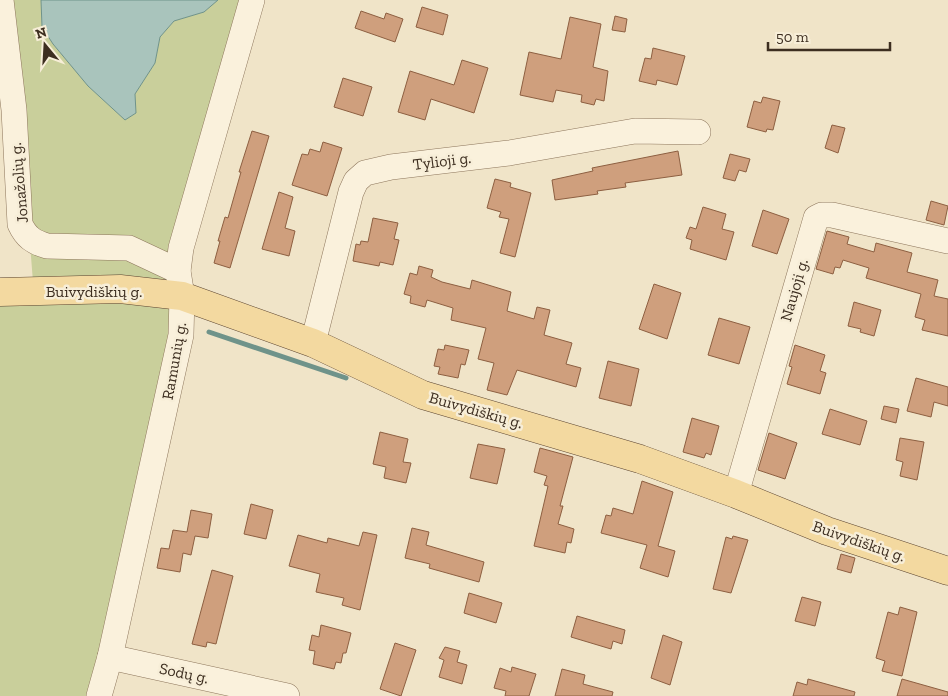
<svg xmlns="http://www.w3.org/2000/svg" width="948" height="696" viewBox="0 0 948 696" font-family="'Zilla Slab',serif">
  <rect width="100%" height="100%" fill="#f0e4c8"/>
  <g fill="#c9cf9b">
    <path d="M 11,0 L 41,0 L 42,27 L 53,44 L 88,86 L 125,120 L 136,113 L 135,94 L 155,63 L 160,37 L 174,21 L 204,12 L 218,0 L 245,0 L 164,285 L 33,282 Z"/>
    <path d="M 9,300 L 170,303 L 175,314 L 90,696 L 0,696 L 0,304 Z"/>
  </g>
  <path fill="#a9c4bc" stroke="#6f938a" d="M 41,0 L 218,0 L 204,12 L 174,21 L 160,37 L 155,63 L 135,94 L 136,113 L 125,120 L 88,86 L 53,44 L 42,27 Z"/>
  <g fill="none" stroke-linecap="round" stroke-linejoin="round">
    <path stroke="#6f938a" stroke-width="5" d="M 209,332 L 346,378"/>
  </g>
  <g fill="#cf9f7d" stroke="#8d5f41">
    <path d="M 422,7 L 448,15 L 443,35 L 416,27 Z"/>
    <path d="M 361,11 L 384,19 L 386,13 L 403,19 L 395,42 L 355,28 Z"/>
    <path d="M 615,16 L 627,19 L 625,32 L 612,30 Z"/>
    <path d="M 570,17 L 601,24 L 593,67 L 608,71 L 604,101 L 596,99 L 594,105 L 581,102 L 582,95 L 556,90 L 553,102 L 520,95 L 529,52 L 561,59 Z"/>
    <path d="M 653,48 L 685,56 L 677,85 L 657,80 L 656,85 L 639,81 L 645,58 L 651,59 Z"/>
    <path d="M 462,60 L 488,68 L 474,113 L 431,99 L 425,120 L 398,112 L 410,71 L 454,85 Z"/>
    <path d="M 343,78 L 372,87 L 363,116 L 334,107 Z"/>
    <path d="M 763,97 L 780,101 L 773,130 L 767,129 L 766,132 L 747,127 L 754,101 L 761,103 Z"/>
    <path d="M 832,125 L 845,128 L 838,153 L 825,148 Z"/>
    <path d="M 252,131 L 269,136 L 230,268 L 214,263 L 220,241 L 218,241 L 225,217 L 228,218 L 241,172 L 239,172 Z"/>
    <path d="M 323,142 L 342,148 L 327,196 L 292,185 L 302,154 L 308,155 L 310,149 L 320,152 Z"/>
    <path d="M 678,151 L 682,175 L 625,183 L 626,187 L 597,191 L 598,194 L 555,200 L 552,180 L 593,171 L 592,168 Z"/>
    <path d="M 730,154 L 750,159 L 746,172 L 739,170 L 735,181 L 723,178 Z"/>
    <path d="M 495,179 L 511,183 L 510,187 L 531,193 L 515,257 L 500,253 L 509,219 L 499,217 L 501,212 L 487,208 Z"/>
    <path d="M 279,192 L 293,197 L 285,228 L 295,231 L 289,256 L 262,249 Z"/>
    <path d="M 931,201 L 948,206 L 944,225 L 926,220 Z"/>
    <path d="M 703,207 L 726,214 L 722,229 L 734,232 L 726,260 L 690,249 L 692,240 L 686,238 L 690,227 L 696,229 Z"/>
    <path d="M 763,210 L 789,219 L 777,254 L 752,246 Z"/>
    <path d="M 373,218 L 398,223 L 394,239 L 399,240 L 393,265 L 380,262 L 379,266 L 353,261 L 356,244 L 360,245 L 361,241 L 368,242 Z"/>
    <path d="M 827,231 L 849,237 L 847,244 L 874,252 L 876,243 L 912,253 L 907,272 L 938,280 L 934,296 L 948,299 L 948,336 L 922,330 L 925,320 L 915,317 L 921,294 L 866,278 L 869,268 L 843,260 L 840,268 L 835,267 L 833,274 L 816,269 Z"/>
    <path d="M 419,266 L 433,270 L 431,277 L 442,282 L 470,289 L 472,280 L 511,292 L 507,311 L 534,319 L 537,307 L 550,310 L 544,335 L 572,343 L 566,364 L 581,368 L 576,387 L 517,370 L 507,395 L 487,390 L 494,363 L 478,359 L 486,328 L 451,320 L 453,308 L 427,300 L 425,307 L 410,303 L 411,296 L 404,294 L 410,273 L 417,275 Z"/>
    <path d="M 654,284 L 681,293 L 667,339 L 639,329 Z"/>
    <path d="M 854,302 L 881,310 L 874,336 L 860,332 L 861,329 L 848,326 Z"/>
    <path d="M 719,318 L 750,327 L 739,364 L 708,355 Z"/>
    <path d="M 445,345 L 469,350 L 465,365 L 461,364 L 458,378 L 438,374 L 440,367 L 434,366 L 438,349 L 444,350 Z"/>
    <path d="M 795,345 L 825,355 L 820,371 L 826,373 L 820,394 L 787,384 L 792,367 L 789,366 Z"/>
    <path d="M 608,361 L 639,369 L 631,406 L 599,398 Z"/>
    <path d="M 916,378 L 948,387 L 948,406 L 934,402 L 931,417 L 907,411 Z"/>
    <path d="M 884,406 L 899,409 L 896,423 L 881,419 Z"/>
    <path d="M 830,409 L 867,421 L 860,445 L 822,434 Z"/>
    <path d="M 692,418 L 719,426 L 711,455 L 706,453 L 704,458 L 683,452 Z"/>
    <path d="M 380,432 L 408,439 L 403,462 L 411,463 L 406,483 L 384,478 L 386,467 L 373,464 Z"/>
    <path d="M 769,433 L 797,443 L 785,479 L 758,470 Z"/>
    <path d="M 900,438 L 924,442 L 917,480 L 900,476 L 903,462 L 896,460 Z"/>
    <path d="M 478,444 L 505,449 L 497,484 L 470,478 Z"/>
    <path d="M 540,448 L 573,457 L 560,506 L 563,506 L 558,524 L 574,529 L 571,543 L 567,542 L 565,553 L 534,546 L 548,486 L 544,485 L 547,476 L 534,472 Z"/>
    <path d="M 642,481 L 673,492 L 658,546 L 675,551 L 668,577 L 640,568 L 647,545 L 601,533 L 606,515 L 611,516 L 613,508 L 633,514 Z"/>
    <path d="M 251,504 L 273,510 L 266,539 L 244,534 Z"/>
    <path d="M 191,510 L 212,514 L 208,538 L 195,536 L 191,555 L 183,553 L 180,572 L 157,568 L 161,548 L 169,549 L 173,530 L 187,532 Z"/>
    <path d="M 412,528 L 429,532 L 426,545 L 484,562 L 479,582 L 429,568 L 430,564 L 405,558 Z"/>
    <path d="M 363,532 L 377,535 L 360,610 L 342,605 L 344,598 L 316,592 L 320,574 L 289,566 L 298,535 L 327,543 L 328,538 L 359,546 Z"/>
    <path d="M 733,536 L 748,540 L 731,593 L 713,589 L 726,537 L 732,539 Z"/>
    <path d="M 841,554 L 855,558 L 851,573 L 837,569 Z"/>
    <path d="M 212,570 L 233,576 L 216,644 L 207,642 L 206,647 L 192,644 Z"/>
    <path d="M 469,593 L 502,603 L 496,623 L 464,613 Z"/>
    <path d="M 802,597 L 821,602 L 815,626 L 795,621 Z"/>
    <path d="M 900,607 L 917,612 L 902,676 L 882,671 L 885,661 L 876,658 L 888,612 L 898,615 Z"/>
    <path d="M 577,616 L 625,630 L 622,644 L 613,641 L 611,649 L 571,637 Z"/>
    <path d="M 321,625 L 351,633 L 346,653 L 343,653 L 341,663 L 336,662 L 334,669 L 313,664 L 315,651 L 309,650 L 312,635 L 319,637 Z"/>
    <path d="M 663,635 L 682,642 L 670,685 L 651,678 Z"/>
    <path d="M 395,643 L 416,650 L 401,696 L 380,689 Z"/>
    <path d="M 445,647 L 460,651 L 457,662 L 467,665 L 462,684 L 439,677 L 444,660 L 439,658 Z"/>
    <path d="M 512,667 L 536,674 L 529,696 L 505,696 L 506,691 L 494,688 L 500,668 L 511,672 Z"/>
    <path d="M 562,669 L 585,675 L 583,684 L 613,692 L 612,696 L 555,696 Z"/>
    <path d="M 808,679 L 855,692 L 854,696 L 793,696 L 797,682 L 807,685 Z"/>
    <path d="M 902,679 L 948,692 L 948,696 L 897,696 Z"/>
  </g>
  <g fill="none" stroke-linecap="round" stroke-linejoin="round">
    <defs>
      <g id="minor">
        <path d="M 1,0 L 14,110 L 20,224 C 26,237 33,242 47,246 L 129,248 L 178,271"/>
        <path d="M 313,343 L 351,192 L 356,181 L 365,173 L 391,167 L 509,153 L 635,131 L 698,132"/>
        <path d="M 736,494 L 816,218 L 822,215 L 832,215 L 948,241"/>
        <path d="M 110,657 L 287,696"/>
        <path d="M 99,696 L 110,657 L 181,335 L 182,296 L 178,271 L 181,248 L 252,0"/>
      </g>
      <path id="major" d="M 0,292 L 120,289 L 182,296 L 313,343 L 423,395 L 640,459 L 736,494 L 827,531 L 948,571"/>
    </defs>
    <use href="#minor" stroke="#8d765c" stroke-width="26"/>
    <use href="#major" stroke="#5b4430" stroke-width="29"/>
    <use href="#minor" stroke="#faf1dc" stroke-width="25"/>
    <use href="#major" stroke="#f3d9a0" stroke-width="28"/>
  </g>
  <g text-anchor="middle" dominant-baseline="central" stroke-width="5" stroke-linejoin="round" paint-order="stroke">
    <g font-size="16" fill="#3d2e20" stroke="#f7eed8">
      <text transform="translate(442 161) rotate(-7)">Tylioji g.</text>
      <text transform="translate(19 183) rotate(-95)">Jonažolių g.</text>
      <text transform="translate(794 290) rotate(-74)">Naujoji g.</text>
      <text x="94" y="291">Buivydiškių g.</text>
      <text transform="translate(174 361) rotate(-80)">Ramunių g.</text>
      <text transform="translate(476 410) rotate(16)">Buivydiškių g.</text>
      <text transform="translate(859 541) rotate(19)">Buivydiškių g.</text>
      <text transform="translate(184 673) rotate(12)">Sodų g.</text>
    </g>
  </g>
  <g transform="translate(45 45) rotate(342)" stroke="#f7eed8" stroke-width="4" paint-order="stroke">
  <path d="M0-4L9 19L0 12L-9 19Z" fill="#3d2e20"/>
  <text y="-8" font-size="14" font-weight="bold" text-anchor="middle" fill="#3d2e20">N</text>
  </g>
  <path d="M768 42v8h122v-8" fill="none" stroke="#3d2e20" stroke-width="2.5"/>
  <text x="776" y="42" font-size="15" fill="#3d2e20" stroke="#f7eed8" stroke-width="4" paint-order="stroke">50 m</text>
</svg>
